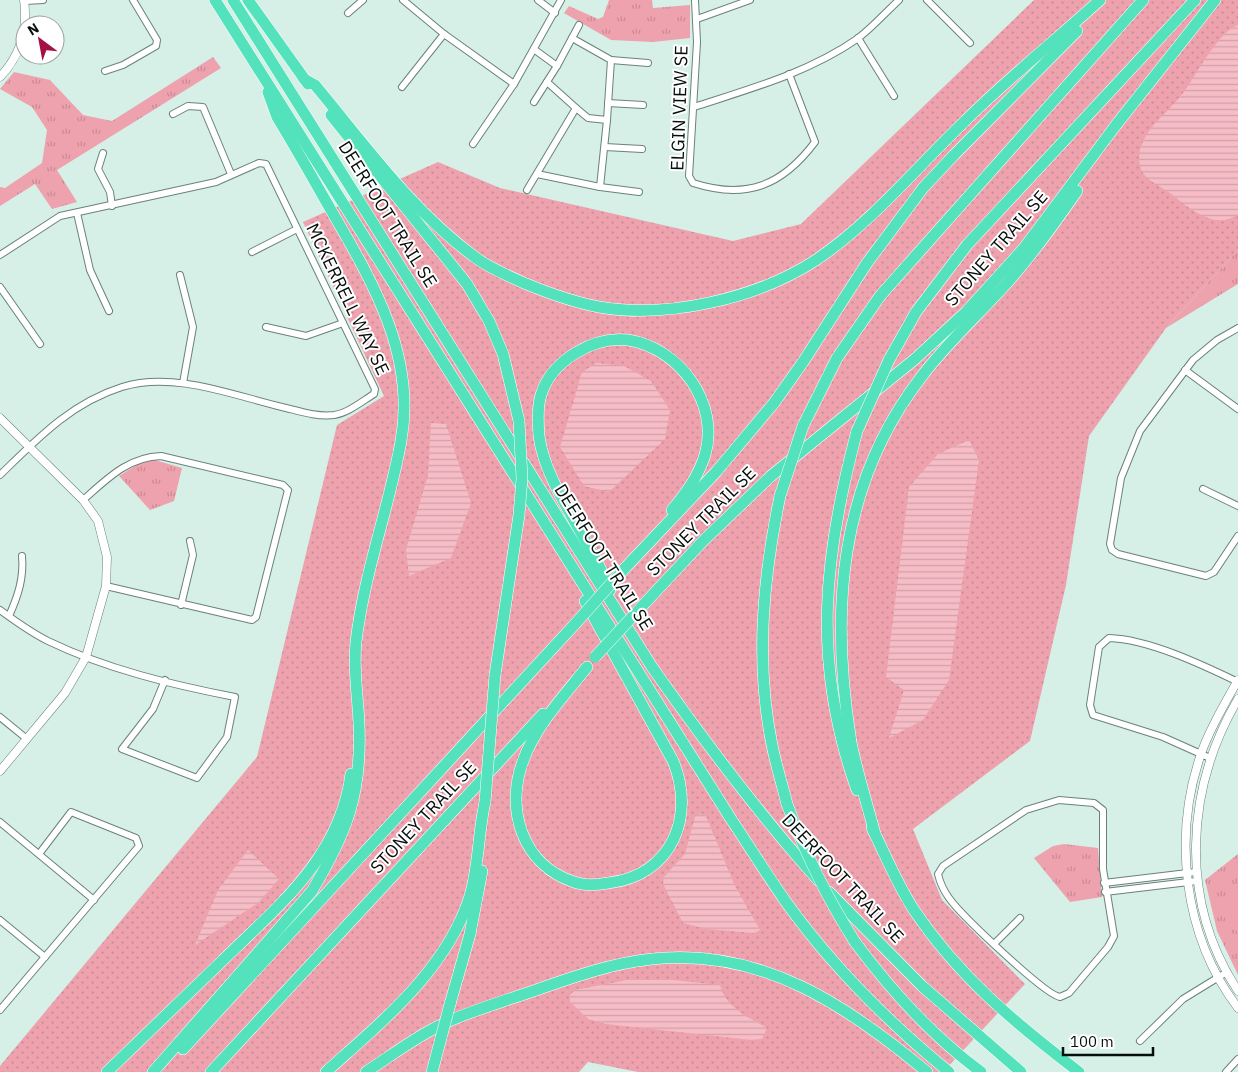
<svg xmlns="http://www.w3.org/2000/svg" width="1238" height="1072" viewBox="0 0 1238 1072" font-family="'IBM Plex Sans',sans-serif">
  <defs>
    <pattern id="grass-dots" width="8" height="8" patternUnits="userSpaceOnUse" patternTransform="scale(1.25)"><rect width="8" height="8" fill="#eda2ae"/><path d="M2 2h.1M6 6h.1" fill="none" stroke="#ca8a94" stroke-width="1.8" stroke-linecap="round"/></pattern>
    <pattern id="park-tufts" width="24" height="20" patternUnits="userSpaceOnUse" patternTransform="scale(1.25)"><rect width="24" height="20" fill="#eda2ae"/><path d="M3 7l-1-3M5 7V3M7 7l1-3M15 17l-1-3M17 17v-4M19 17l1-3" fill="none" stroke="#ca8a94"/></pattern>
    <pattern id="water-rules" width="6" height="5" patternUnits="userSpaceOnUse" patternTransform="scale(1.25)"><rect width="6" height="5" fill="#f6bdc6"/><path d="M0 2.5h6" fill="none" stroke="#d1a1a9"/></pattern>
  </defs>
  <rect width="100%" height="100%" fill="#d6f0e7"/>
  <path fill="url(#grass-dots)" d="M 1034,0 L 1238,0 L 1238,250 L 1166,328 L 1089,436 L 1066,585 L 1030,741 L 913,829 L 942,900 L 1025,984 L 943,1072 L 638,1072 L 588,1062 L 579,1072 L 0,1072 L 0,1066 L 257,757 L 337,425 L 384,396 L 303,222 L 438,162 L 500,188 L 733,241 L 801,224 Z"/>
  <g fill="url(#park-tufts)">
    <path d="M 609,0 L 652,0 L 653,8 L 690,5 L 690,38 L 653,42 L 611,40 L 564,13 L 569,6 L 598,19 L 603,17 Z"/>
    <path d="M 213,57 L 221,68 L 57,170 L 77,202 L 52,209 L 35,184 L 0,206 L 0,187 L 5,188 L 42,163 L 47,130 L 32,107 L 0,89 L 14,72 L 50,80 L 83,115 L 112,121 Z"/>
    <path d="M 1238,250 L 1238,284 L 1166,328 Z"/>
    <path d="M 155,460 L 182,468 L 174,501 L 150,510 L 119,476 L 138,464 Z"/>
    <path d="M 1064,844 L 1098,848 L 1102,897 L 1070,902 L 1034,858 L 1053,846 Z"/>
    <path d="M 1238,854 L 1238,975 L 1217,931 L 1205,880 Z"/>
  </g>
  <path fill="#eda2ae" d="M 1238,888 L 1238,933 L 1216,908 Z"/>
  <g fill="url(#water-rules)">
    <path d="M 1238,25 L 1238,214 C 1214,233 1185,204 1167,191 C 1157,184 1143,179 1140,166 C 1139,161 1139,151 1141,147 C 1148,125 1170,111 1183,93 C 1196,75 1206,55 1220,39 C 1225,33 1231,28 1238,25 Z"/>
    <path d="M 597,363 L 624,366 L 651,381 L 670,410 L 665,439 L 609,492 L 584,486 L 560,447 L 582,372 Z"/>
    <path d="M 431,423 L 446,424 L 471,503 L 451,558 L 409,576 L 406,550 L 428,475 Z"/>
    <path d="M 969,440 L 979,460 L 949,680 L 923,720 L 889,738 L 904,690 L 886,677 L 909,487 L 938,454 Z"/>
    <path d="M 700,814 L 706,816 L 735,886 L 760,930 L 754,933 L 707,929 L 683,923 L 663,884 L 664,877 L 685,854 L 695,817 Z"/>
    <path d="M 248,850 L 279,879 L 258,903 L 195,945 L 218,890 Z"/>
    <path d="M 627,980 L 673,980 L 720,985 C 726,1008 748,1017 767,1028 L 762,1039 L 751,1040 L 606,1024 L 588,1019 L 570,1002 L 570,995 L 575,990 Z"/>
  </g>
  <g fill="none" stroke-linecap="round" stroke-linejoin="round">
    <defs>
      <g id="minor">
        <path d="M 403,0 L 444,34 L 514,84 L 561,0"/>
        <path d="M 538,0 L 555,13"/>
        <path d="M 695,0 L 697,42 L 689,176 L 693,183 C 746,200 782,186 815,142 L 789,74"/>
        <path d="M 927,0 L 970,43"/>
        <path d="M 25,1 L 43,0"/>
        <path d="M 348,13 L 363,0"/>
        <path d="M 697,19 L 750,0"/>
        <path d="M 572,38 L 611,60 L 607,120 L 588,118 L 576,108"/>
        <path d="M 858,38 L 894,96"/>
        <path d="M 535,50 L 557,66 L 579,25"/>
        <path d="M 611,60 L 648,63"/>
        <path d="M 105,71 L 123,65 L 156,46 L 157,40 L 133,0"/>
        <path d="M 402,87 L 444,34"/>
        <path d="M 534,102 L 557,66"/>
        <path d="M 608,103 L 643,105"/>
        <path d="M 694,107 C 749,89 808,73 857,39 C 872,28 885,13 899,0"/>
        <path d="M 173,114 L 188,106 L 203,107 L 231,174"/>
        <path d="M 473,144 L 514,84"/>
        <path d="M 605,147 L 642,149"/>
        <path d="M 103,153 L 98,169 L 110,192 L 112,206"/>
        <path d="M 537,174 L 600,187 L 639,192"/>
        <path d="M 600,187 L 607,120"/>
        <path d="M 527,190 L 576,108 L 547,82"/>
        <path d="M 77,213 L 90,270 L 109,311"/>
        <path d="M 252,252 L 297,229"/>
        <path d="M 0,255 L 60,216 L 216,182 L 259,163 L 266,164 L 375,389 L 374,394 C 361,402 348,413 334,415 C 316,417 299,411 282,407 C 232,395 173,371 122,387 C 71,403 37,439 0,475"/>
        <path d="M 180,275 L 193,327 L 183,383"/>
        <path d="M 0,287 L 40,344"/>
        <path d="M 266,327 L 306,336 L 343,323"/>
        <path d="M 1238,328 L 1217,340 L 1193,360 L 1140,431 L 1121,478 L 1110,544 L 1112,550 L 1118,554 L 1206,576 L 1214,572 L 1238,536"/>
        <path d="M 1185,370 L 1238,409"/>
        <path d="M 1203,489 L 1238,506"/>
        <path d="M 83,500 C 107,479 128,457 161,456 L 283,485 L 288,490 L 256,617 L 252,620 L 106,586"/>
        <path d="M 181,605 L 193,555 L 190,541"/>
        <path d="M 0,610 C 15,621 32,633 48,641 C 106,669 173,685 235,697 L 227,737 L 197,778 L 122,749 L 153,709 L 165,680"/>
        <path d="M 9,616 C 18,596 24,578 22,556"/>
        <path d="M 0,717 L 27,739"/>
        <path d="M 1210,758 L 1163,737 L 1093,715 L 1090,705 L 1099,647 L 1109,638 C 1148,639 1203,665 1238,682"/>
        <path d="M 1059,800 L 1094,803 L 1103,810 L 1103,869 L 1114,936 L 1108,947 L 1069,993 L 1060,997 C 1045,995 961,915 949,898 C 944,891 940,883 938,874 L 943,866 L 1026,810 Z"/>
        <path d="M 0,822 L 94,900"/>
        <path d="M 1104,883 L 1196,872"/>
        <path d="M 1105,892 L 1197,881"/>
        <path d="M 0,920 L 45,957"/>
        <path d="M 995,943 L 1020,918"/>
        <path d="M 0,1010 L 139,846 L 136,838 L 71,812 L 39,854"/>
        <path d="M 1140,1041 L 1183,999 L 1227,972"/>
        <path d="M 1226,1072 L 1238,1059"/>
      </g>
      <g id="tertiary">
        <path d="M 0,77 C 20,56 28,29 24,0"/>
        <path d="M 0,418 L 83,500 L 98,521 L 107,557 L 106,586 L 86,657 L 65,693 L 0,771"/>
        <path d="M 1238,680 C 1225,703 1211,726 1202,751 C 1172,835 1183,936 1238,1008"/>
        <path d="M 1238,699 C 1185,790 1179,901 1238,991"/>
      </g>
      <g id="motorway">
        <path d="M 215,0 L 731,819 C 749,846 767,875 786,902 C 832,966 888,1022 949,1072"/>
        <path d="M 233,0 L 652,667 C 704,741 758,813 818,880"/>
        <path d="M 248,0 L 308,84"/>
        <path d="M 304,79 L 315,85 C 365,145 412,211 476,258 C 490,268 508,276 524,283 C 548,293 573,302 599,307 C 668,319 758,298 816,260 C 872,222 916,168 964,122 C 1007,79 1055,41 1100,0"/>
        <path d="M 331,115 L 467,284 L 489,321 L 503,354 L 519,421"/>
        <path d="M 889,360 L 916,312 L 967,245 L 1195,0"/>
        <path d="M 803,426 L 837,358 L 880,296 L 1143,0"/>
        <path d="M 780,496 C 763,578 755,662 772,745 C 776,765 782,784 787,804"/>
        <path d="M 625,568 L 716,472 L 774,403 L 803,362 L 867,263 L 923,188 L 954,155 L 1077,31"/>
        <path d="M 610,590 C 592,542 545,485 539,436 C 538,423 537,407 541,395 C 551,361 593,336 628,340 C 680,348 720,404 705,455 C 698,477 686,493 672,510"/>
        <path d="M 585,601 L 673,761 C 696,816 672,876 608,883 C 597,885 585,886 574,882 C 522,865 505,809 523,761 C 536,725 564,696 587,667"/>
        <path d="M 646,602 L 703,541 L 771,476 L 915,359 L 966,312 L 1024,248 L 1116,125 L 1215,0"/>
        <path d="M 495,675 L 519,515"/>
        <path d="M 857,790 C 812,664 823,558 857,431"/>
        <path d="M 872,828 C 886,856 897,884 914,910 C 959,977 1015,1023 1079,1072"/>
        <path d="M 875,834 C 867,803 857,773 851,742 C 830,612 838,484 922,376 C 947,343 978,315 1006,284 C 1032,255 1055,223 1077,191"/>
        <path d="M 829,892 L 922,986 L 1021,1072"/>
        <path d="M 855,942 C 892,992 931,1035 981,1072"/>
        <path d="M 450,1004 L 470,934 L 482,871"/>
        <path d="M 183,1049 L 575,624"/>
        <path d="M 107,1072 C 145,1035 184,998 222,961 C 278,906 340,858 351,774"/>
        <path d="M 153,1072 L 312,891 C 347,832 362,794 359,724 C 358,697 353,669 356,642 C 364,573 389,508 401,441 C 416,358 375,286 335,217 C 316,184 297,150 277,117 L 268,92"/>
        <path d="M 211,1072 L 543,714"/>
        <path d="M 326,1072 C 381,1022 447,970 470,896 C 479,865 478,833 485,802"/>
        <path d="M 366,1072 C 392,1055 418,1035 447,1022 C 476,1009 508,1000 539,989 C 576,976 613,963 652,959 C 761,947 848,1006 927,1072"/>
        <path d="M 432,1072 L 441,1038"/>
      </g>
    </defs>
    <use href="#minor" stroke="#6a827a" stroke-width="8"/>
    <use href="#tertiary" stroke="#6a827a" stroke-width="9"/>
    <use href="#motorway" stroke="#fff" stroke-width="12"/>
    <use href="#minor" stroke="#fff" stroke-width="6"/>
    <use href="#tertiary" stroke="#fff" stroke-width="8"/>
    <use href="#motorway" stroke="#54e2bd" stroke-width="11"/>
    <defs>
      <g id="motorway-bridge">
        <path d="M 857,431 L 889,360"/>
        <path d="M 780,496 L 803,426"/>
        <path d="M 519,515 L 522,478 L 519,421"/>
        <path d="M 575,624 L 625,568"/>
        <path d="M 595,657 L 646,602"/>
        <path d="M 485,802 L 495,675"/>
        <path d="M 787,804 C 805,853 827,898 855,942"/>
        <path d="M 441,1038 L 450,1004"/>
      </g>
    </defs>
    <use href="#motorway-bridge" stroke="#fff" stroke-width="12" stroke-linecap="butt"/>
    <use href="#motorway-bridge" stroke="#54e2bd" stroke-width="11"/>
  </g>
  <g text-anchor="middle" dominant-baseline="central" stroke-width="4" stroke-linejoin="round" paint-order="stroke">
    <g font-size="18" fill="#060f0c" stroke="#fff">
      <text transform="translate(679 108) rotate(-88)">ELGIN VIEW SE</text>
      <text transform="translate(388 214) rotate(58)">DEERFOOT TRAIL SE</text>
      <text transform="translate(996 248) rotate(-49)">STONEY TRAIL SE</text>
      <text transform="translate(348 299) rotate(64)">MCKERRELL WAY SE</text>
      <text transform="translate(701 521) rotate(-45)">STONEY TRAIL SE</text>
      <text transform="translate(604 557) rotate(58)">DEERFOOT TRAIL SE</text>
      <text transform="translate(423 817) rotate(-47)">STONEY TRAIL SE</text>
      <text transform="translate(843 878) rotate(47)">DEERFOOT TRAIL SE</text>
    </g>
  </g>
  <g transform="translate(40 40) rotate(328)"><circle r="24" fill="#ffffff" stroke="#9b9f9e"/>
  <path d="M0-4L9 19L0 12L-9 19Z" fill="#a60f46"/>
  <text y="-8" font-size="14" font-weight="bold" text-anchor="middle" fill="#060f0c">N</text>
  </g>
  <path d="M1063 1047v8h90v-8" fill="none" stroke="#060f0c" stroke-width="2.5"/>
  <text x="1070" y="1047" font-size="15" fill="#060f0c" stroke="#ffffff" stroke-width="4" paint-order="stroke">100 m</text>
</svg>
